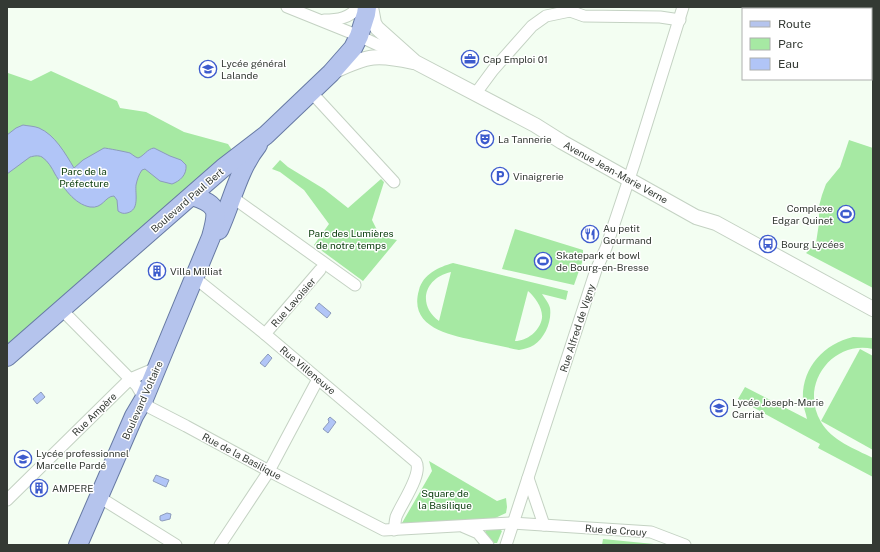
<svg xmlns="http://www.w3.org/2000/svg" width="880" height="552" viewBox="0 0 880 552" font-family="'Public Sans',sans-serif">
  <rect width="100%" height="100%" fill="#f3fef2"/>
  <g fill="#a6e9a3" fill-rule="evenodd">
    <path d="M 51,71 L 117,101 L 120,108 L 146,112 L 184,132 L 228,144 L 232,150 L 7,345 L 8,73 L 31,81 Z"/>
    <path d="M 849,140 L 873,148 L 873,288 L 806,253 L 816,243 L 819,223 L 819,206 L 822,195 L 826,184 L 840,167 Z"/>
    <path d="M 280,160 L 288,167 L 324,189 L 348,208 L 381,179 L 384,182 L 372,220 L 380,236 L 397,240 L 363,281 L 314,245 L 329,224 L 304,190 L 280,172 L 272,169 Z"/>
    <path d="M 515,229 L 583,250 L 583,253 L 585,254 L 574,285 L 502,269 Z"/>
    <path d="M 453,263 L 568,291 L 566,300 L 542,294 C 545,299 549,303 550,308 C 552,321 545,338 534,345 C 529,348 524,349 519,350 C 505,347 491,344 477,341 C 450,335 408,328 419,290 C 423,274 439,267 453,263 ZM 451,272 L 439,321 C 417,305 424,278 451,272 ZM 528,291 C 535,297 543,308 542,318 C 540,331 527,341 515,341 Z"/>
    <path d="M 853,337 L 873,338 L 873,349 C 832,340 799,385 821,422 C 831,440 855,449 873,458 L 873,477 L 818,448 L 820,444 L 738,399 L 745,387 L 807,419 C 806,413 803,407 803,401 C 801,369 823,344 853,337 Z"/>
    <path d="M 860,349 L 873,356 L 873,450 L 821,421 Z"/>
    <path d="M 429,461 L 497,501 L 506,498 L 507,507 L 506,513 L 493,519 L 402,524 L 402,523 L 432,471 Z"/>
    <path d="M 498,528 L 502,531 L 497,543 L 494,543 L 490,540 L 485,533 L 486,529 Z"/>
    <path d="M 603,539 L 664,545 L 602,545 Z"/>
  </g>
  <g fill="#b1c5f7" stroke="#8c9bbc">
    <path d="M 23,125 C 28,126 34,126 39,128 C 55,135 65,153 74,168 L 83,160 L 104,148 C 106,148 127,152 130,153 C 133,155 135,157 138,158 C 144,156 147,149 154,148 L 170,156 L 181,160 L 186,165 C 187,175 180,181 172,184 L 160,181 L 145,169 L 142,170 C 139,174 137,180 136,185 C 135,194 140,210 127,213 C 123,214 121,213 118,211 L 117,200 L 114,196 C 105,196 103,209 90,207 C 74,204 63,187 55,174 C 52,168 48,161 42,157 C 38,155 34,156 30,157 L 7,174 L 7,135 L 16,128 Z"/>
    <path d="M 319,303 L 331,313 L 327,318 L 315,308 Z"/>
    <path d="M 268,354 L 272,358 L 265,367 L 260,363 Z"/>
    <path d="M 41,392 L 45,397 L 37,404 L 33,399 Z"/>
    <path d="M 330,417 L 336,422 L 328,433 L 323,429 L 329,422 L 328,419 Z"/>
    <path d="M 156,475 L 169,480 L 166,487 L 153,481 Z"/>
    <path d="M 167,513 L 171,514 L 170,519 L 162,521 L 160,520 L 160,516 Z"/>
  </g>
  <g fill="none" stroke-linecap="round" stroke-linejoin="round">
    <defs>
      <g id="minor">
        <path d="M 287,7 L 359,36 L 404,57"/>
        <path d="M 570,11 L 584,16 L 660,17 L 680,20"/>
        <path d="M 324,20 C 338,20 350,18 358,7"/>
        <path d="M 311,92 L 394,182"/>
        <path d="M 476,93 L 493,70 L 532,26 L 546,16 L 570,11 L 573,7"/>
        <path d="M 232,197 L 355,285"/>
        <path d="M 195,278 L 265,334 L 416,462 C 423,474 401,504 396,517 C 395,521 395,526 394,530"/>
        <path d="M 61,309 L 137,386 L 149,407 L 186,426 L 269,471 L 384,530 L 512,523 L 651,532 L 685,545"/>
        <path d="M 265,334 L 320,270"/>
        <path d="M 528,478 L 544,525"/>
        <path d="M 99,497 L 176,545"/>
        <path d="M 7,500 L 130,379 L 156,368"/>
        <path d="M 464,527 L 478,533 L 488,545"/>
        <path d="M 220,545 L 269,471 L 318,379"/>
        <path d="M 506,545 L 596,270 L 606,248 L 635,161 L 683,7"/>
      </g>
      <g id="tertiary">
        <path d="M 371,7 L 374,23 L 377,28 L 415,62 L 535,125 L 562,142 L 696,217 L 716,223 L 873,309"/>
        <path d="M 335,71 C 368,55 378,54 413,62"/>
      </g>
      <g id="primary">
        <path d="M 219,230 C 232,202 238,170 258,145"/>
        <path d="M 7,357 L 223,168 L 266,135 L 331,73 L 353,48 L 359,36 L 366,14 L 367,7"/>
        <path d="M 78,545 L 134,416 L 144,399 L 211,237 C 218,212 220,205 192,196"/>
      </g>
    </defs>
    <use href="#minor" stroke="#c4d2c3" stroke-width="13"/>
    <use href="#tertiary" stroke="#c4d2c3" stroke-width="16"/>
    <use href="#primary" stroke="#677aa4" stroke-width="20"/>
    <use href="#minor" stroke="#fff" stroke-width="11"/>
    <use href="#tertiary" stroke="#fff" stroke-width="14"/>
    <use href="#primary" stroke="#b5c4ed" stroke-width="18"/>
  </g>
  <defs>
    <symbol id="office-ring" viewBox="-11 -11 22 22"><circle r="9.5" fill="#fff" stroke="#3d5bcd" stroke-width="1.5"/><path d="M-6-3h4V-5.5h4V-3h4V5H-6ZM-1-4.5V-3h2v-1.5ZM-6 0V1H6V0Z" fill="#3d5bcd"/></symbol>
    <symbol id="school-ring" viewBox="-11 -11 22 22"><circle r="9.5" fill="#fff" stroke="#3d5bcd" stroke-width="1.5"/><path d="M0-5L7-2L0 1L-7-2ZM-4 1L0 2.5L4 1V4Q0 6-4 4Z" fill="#3d5bcd"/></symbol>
    <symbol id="theatre-ring" viewBox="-11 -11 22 22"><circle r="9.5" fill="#fff" stroke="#3d5bcd" stroke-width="1.5"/><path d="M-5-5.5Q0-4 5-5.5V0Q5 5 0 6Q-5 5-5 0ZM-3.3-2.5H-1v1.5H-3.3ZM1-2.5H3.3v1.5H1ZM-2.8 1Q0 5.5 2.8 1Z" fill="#3d5bcd"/></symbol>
    <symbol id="parking-ring" viewBox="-11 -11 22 22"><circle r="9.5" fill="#fff" stroke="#3d5bcd" stroke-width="1.5"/><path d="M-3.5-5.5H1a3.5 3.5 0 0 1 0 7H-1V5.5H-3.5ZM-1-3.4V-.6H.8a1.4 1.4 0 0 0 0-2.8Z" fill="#3d5bcd"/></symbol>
    <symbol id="stadium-ring" viewBox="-11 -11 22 22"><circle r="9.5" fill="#fff" stroke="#3d5bcd" stroke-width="1.5"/><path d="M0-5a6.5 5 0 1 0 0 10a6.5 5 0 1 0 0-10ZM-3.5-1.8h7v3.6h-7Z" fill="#3d5bcd"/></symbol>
    <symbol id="restaurant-ring" viewBox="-11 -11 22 22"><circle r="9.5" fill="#fff" stroke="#3d5bcd" stroke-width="1.5"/><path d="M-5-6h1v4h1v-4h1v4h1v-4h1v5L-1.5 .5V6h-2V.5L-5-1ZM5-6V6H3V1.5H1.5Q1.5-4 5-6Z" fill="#3d5bcd"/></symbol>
    <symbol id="bus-ring" viewBox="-11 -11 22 22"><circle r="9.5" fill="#fff" stroke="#3d5bcd" stroke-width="1.5"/><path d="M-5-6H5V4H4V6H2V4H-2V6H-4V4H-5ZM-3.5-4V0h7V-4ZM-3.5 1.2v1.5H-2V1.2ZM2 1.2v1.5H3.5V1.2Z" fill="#3d5bcd"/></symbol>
    <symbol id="building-ring" viewBox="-11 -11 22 22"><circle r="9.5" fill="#fff" stroke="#3d5bcd" stroke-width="1.5"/><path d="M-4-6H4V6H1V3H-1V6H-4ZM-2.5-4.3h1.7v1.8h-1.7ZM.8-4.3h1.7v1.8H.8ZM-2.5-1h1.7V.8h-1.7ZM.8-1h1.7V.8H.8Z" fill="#3d5bcd"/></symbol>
  </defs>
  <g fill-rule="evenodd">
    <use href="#office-ring" x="460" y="49" width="20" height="20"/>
    <use href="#school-ring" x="198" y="59" width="20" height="20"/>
    <use href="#theatre-ring" x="475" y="129" width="20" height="20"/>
    <use href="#parking-ring" x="490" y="166" width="20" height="20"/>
    <use href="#stadium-ring" x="836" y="204" width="20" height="20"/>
    <use href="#restaurant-ring" x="580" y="224" width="20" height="20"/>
    <use href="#bus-ring" x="758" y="234" width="20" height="20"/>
    <use href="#stadium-ring" x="533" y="251" width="20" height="20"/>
    <use href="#building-ring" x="147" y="261" width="20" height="20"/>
    <use href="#school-ring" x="709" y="398" width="20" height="20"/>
    <use href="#school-ring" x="13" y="449" width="20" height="20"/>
    <use href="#building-ring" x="29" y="478" width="20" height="20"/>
  </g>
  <g text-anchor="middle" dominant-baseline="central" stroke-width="3" stroke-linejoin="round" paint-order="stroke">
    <g font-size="10" fill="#343a34" stroke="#fff" text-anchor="start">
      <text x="483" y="59">Cap Emploi 01</text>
      <text x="221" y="63">Lycée général<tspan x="221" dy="12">Lalande</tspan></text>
      <text x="498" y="139">La Tannerie</text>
      <text x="513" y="176">Vinaigrerie</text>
      <text x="833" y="208" text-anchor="end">Complexe<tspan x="833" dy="12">Edgar Quinet</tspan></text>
      <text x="603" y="228">Au petit<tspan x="603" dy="12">Gourmand</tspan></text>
      <text x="781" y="244">Bourg Lycées</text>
      <text x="556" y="255">Skatepark et bowl<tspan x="556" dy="12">de Bourg-en-Bresse</tspan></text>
      <text x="170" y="271">Villa Milliat</text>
      <text x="732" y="402">Lycée Joseph-Marie<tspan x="732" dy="12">Carriat</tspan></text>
      <text x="36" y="453">Lycée professionnel<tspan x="36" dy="12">Marcelle Pardé</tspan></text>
      <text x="52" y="488">AMPERE</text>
    </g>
    <g font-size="10" fill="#083b0a" stroke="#fff">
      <text x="84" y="171">Parc de la<tspan x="84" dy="12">Préfecture</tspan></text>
      <text x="351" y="233">Parc des Lumières<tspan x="351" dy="12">de notre temps</tspan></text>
      <text x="445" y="493">Square de<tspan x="445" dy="12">la Basilique</tspan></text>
    </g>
    <g font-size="10" fill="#343a34" stroke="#fff">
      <text transform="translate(616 172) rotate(29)">Avenue Jean-Marie Verne</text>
      <text transform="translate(187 200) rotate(-41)">Boulevard Paul Bert</text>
      <text transform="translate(293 302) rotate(-49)">Rue Lavoisier</text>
      <text transform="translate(577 328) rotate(-72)">Rue Alfred de Vigny</text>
      <text transform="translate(308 370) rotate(40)">Rue Villeneuve</text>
      <text transform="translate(142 400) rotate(-66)">Boulevard Voltaire</text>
      <text transform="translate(94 414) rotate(-44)">Rue Ampère</text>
      <text transform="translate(242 456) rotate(28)">Rue de la Basilique</text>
      <text transform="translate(616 530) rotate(4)">Rue de Crouy</text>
    </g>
  </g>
  <rect width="880" height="552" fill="none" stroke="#343a34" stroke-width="16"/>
  <rect x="742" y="8" width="130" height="72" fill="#ffffff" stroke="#aeb0ae"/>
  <rect x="750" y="21" width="20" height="6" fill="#b5c4ed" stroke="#aeb0ae"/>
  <text x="778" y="28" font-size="12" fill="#343a34">Route</text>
  <rect x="750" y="38" width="20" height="12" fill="#a6e9a3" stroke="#aeb0ae"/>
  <text x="778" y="48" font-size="12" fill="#343a34">Parc</text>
  <rect x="750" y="58" width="20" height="12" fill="#b1c5f7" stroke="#aeb0ae"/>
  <text x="778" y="68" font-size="12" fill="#343a34">Eau</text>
</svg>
